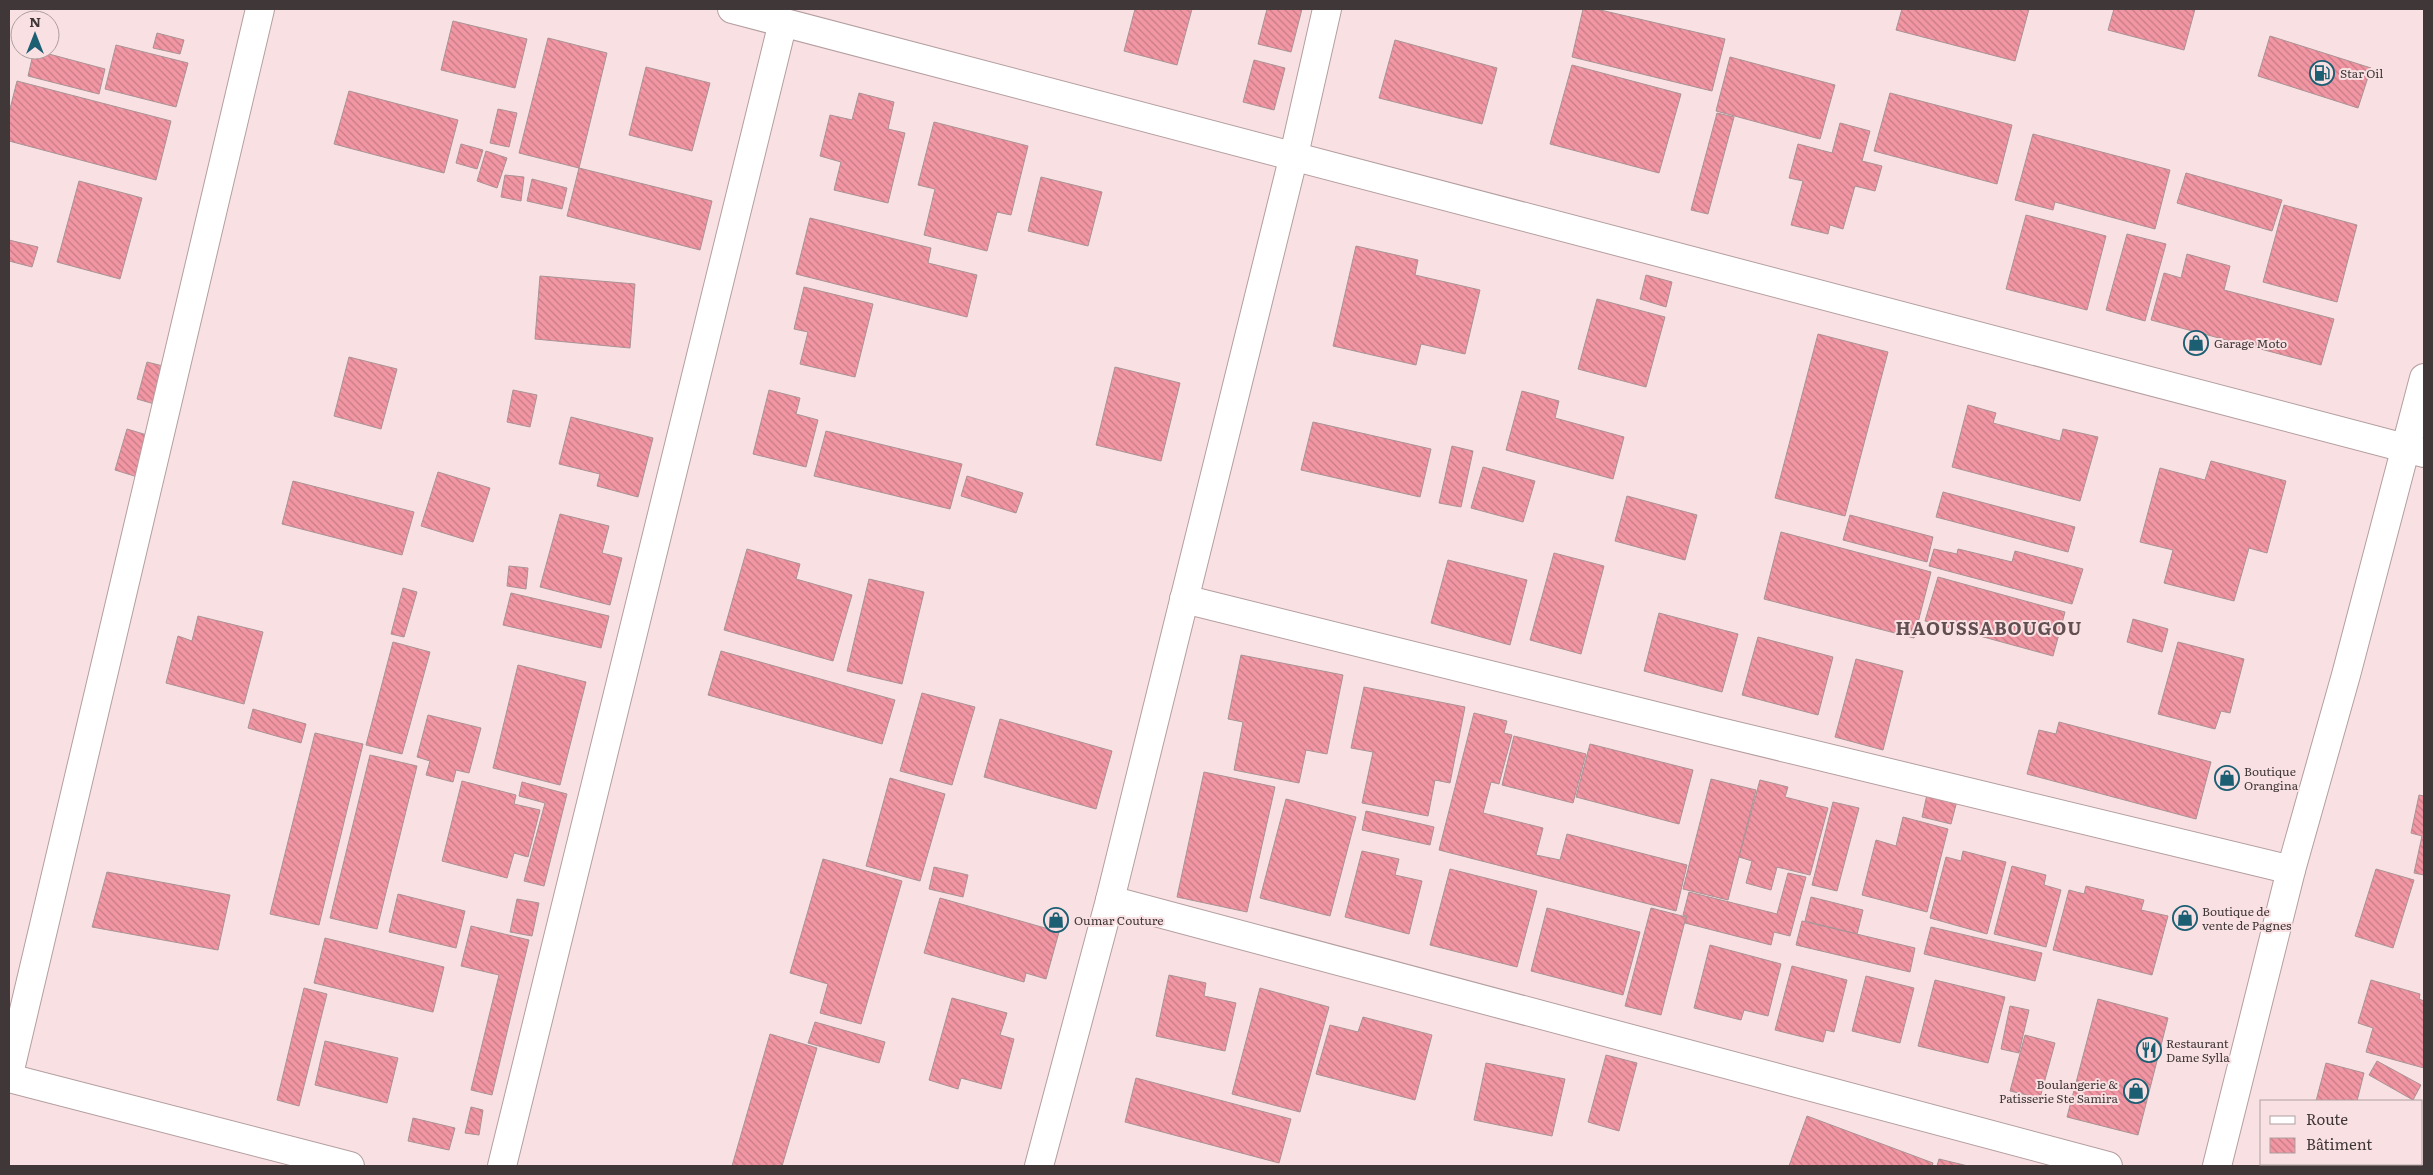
<svg xmlns="http://www.w3.org/2000/svg" width="2433" height="1175" viewBox="0 0 2433 1175" font-family="Literata,serif">
  <defs>
    <pattern id="building-back-hatch" width="6" height="6" patternUnits="userSpaceOnUse" patternTransform="scale(1.25)"><rect width="6" height="6" fill="#f296a3"/><path d="M-1 5l2 2M0 0l6 6M5-1l2 2" fill="none" stroke="#c57b86"/></pattern>
  </defs>
  <rect width="100%" height="100%" fill="#f9e1e3"/>
  <g fill="url(#building-back-hatch)" stroke="#a99395">
    <path d="M 1135,9 L 1192,9 L 1177,65 L 1124,51 Z"/>
    <path d="M 1267,9 L 1302,9 L 1291,52 L 1258,44 Z"/>
    <path d="M 1583,9 L 1596,9 L 1725,39 L 1712,91 L 1572,57 Z"/>
    <path d="M 1902,9 L 2029,9 L 2015,61 L 1896,30 Z"/>
    <path d="M 2114,9 L 2195,9 L 2184,50 L 2108,30 Z"/>
    <path d="M 453,21 L 527,39 L 515,88 L 441,70 Z"/>
    <path d="M 157,33 L 184,40 L 180,54 L 153,48 Z"/>
    <path d="M 2270,36 L 2371,68 L 2358,108 L 2258,76 Z"/>
    <path d="M 548,38 L 607,53 L 579,168 L 519,153 Z"/>
    <path d="M 1395,40 L 1497,68 L 1482,124 L 1379,98 Z"/>
    <path d="M 116,45 L 188,63 L 176,107 L 105,89 Z"/>
    <path d="M 34,50 L 105,69 L 99,94 L 28,76 Z"/>
    <path d="M 1730,57 L 1835,85 L 1820,139 L 1716,111 Z"/>
    <path d="M 1254,60 L 1285,68 L 1274,110 L 1243,102 Z"/>
    <path d="M 1572,65 L 1681,94 L 1659,173 L 1550,144 Z"/>
    <path d="M 646,67 L 710,83 L 692,151 L 629,135 Z"/>
    <path d="M 17,81 L 171,121 L 156,180 L 9,141 L 9,113 Z"/>
    <path d="M 349,91 L 458,120 L 444,173 L 334,144 Z"/>
    <path d="M 859,93 L 894,102 L 888,129 L 905,133 L 888,203 L 834,190 L 841,162 L 820,156 L 830,115 L 852,120 Z"/>
    <path d="M 1890,93 L 2012,125 L 1997,184 L 1874,151 Z"/>
    <path d="M 498,109 L 517,113 L 509,147 L 490,143 Z"/>
    <path d="M 1717,113 L 1734,117 L 1708,214 L 1691,210 Z"/>
    <path d="M 934,122 L 1028,146 L 1011,215 L 997,212 L 987,251 L 924,235 L 935,189 L 918,185 Z"/>
    <path d="M 1840,123 L 1870,131 L 1862,161 L 1882,166 L 1875,191 L 1855,186 L 1843,229 L 1830,225 L 1828,234 L 1791,225 L 1803,181 L 1789,178 L 1798,144 L 1832,153 Z"/>
    <path d="M 2033,134 L 2170,170 L 2155,229 L 2055,202 L 2053,210 L 2015,200 Z"/>
    <path d="M 461,144 L 483,150 L 477,169 L 456,163 Z"/>
    <path d="M 486,151 L 507,158 L 497,188 L 477,181 Z"/>
    <path d="M 579,168 L 712,201 L 700,250 L 567,216 Z"/>
    <path d="M 2186,173 L 2282,200 L 2272,231 L 2177,203 Z"/>
    <path d="M 505,175 L 524,177 L 521,201 L 501,197 Z"/>
    <path d="M 1041,177 L 1102,192 L 1088,246 L 1028,231 Z"/>
    <path d="M 532,179 L 567,188 L 562,209 L 527,201 Z"/>
    <path d="M 79,181 L 142,198 L 120,279 L 57,262 Z"/>
    <path d="M 2284,205 L 2357,225 L 2337,302 L 2263,282 Z"/>
    <path d="M 2026,215 L 2106,236 L 2087,310 L 2006,289 Z"/>
    <path d="M 810,218 L 931,248 L 928,263 L 977,275 L 967,317 L 796,274 Z"/>
    <path d="M 2127,234 L 2166,244 L 2145,321 L 2106,310 Z"/>
    <path d="M 9,240 L 38,247 L 32,267 L 9,261 Z"/>
    <path d="M 1356,246 L 1418,260 L 1415,275 L 1480,290 L 1465,354 L 1421,344 L 1416,365 L 1333,346 Z"/>
    <path d="M 2187,254 L 2230,266 L 2224,290 L 2334,319 L 2321,365 L 2151,320 L 2164,273 L 2181,278 Z"/>
    <path d="M 1646,275 L 1672,282 L 1666,307 L 1640,299 Z"/>
    <path d="M 540,276 L 635,284 L 630,348 L 535,339 Z"/>
    <path d="M 804,287 L 873,304 L 855,377 L 800,364 L 808,332 L 794,329 Z"/>
    <path d="M 1597,299 L 1665,317 L 1646,387 L 1578,369 Z"/>
    <path d="M 1818,334 L 1888,352 L 1845,516 L 1775,498 Z"/>
    <path d="M 349,357 L 397,369 L 381,429 L 334,416 Z"/>
    <path d="M 147,362 L 175,369 L 165,407 L 137,399 Z"/>
    <path d="M 1115,367 L 1180,383 L 1161,461 L 1096,445 Z"/>
    <path d="M 513,390 L 537,395 L 530,427 L 507,422 Z"/>
    <path d="M 769,390 L 800,398 L 796,414 L 818,420 L 806,467 L 753,454 Z"/>
    <path d="M 1522,391 L 1559,401 L 1555,418 L 1624,437 L 1613,479 L 1506,450 Z"/>
    <path d="M 1968,405 L 1996,413 L 1993,423 L 2060,441 L 2063,429 L 2098,437 L 2080,501 L 1952,467 Z"/>
    <path d="M 571,417 L 653,438 L 638,497 L 597,486 L 600,474 L 559,464 Z"/>
    <path d="M 1313,422 L 1431,449 L 1420,497 L 1301,470 Z"/>
    <path d="M 127,429 L 157,438 L 144,479 L 115,470 Z"/>
    <path d="M 826,431 L 962,464 L 950,509 L 814,476 Z"/>
    <path d="M 1452,446 L 1473,451 L 1461,507 L 1439,503 Z"/>
    <path d="M 2211,461 L 2286,481 L 2267,553 L 2249,548 L 2234,601 L 2164,583 L 2173,550 L 2140,542 L 2160,468 L 2205,480 Z"/>
    <path d="M 1483,467 L 1535,481 L 1523,522 L 1471,508 Z"/>
    <path d="M 438,472 L 490,488 L 473,542 L 421,526 Z"/>
    <path d="M 967,476 L 1023,493 L 1016,513 L 961,496 Z"/>
    <path d="M 293,481 L 414,512 L 402,555 L 282,524 Z"/>
    <path d="M 1943,492 L 2075,527 L 2068,552 L 1936,517 Z"/>
    <path d="M 1627,496 L 1697,515 L 1685,560 L 1615,541 Z"/>
    <path d="M 560,514 L 609,526 L 602,553 L 622,558 L 610,605 L 540,587 Z"/>
    <path d="M 1850,515 L 1933,537 L 1927,562 L 1843,540 Z"/>
    <path d="M 1781,532 L 1931,572 L 1914,638 L 1764,599 Z"/>
    <path d="M 747,549 L 800,564 L 796,579 L 852,595 L 833,661 L 724,630 Z"/>
    <path d="M 1934,549 L 1957,554 L 1958,549 L 2012,562 L 2015,551 L 2083,569 L 2072,604 L 1929,566 Z"/>
    <path d="M 1554,553 L 1604,566 L 1581,654 L 1530,640 Z"/>
    <path d="M 1448,560 L 1527,580 L 1510,645 L 1431,623 Z"/>
    <path d="M 509,566 L 528,568 L 526,589 L 507,586 Z"/>
    <path d="M 1938,577 L 2065,612 L 2053,656 L 1925,621 Z"/>
    <path d="M 869,579 L 924,592 L 902,684 L 847,671 Z"/>
    <path d="M 403,588 L 417,592 L 404,637 L 391,634 Z"/>
    <path d="M 511,593 L 609,616 L 601,648 L 503,625 Z"/>
    <path d="M 1659,613 L 1738,634 L 1722,692 L 1644,671 Z"/>
    <path d="M 198,616 L 263,632 L 244,704 L 166,683 L 178,636 L 192,641 Z"/>
    <path d="M 2133,619 L 2168,629 L 2162,652 L 2127,642 Z"/>
    <path d="M 1758,637 L 1833,657 L 1818,715 L 1742,695 Z"/>
    <path d="M 393,642 L 430,652 L 402,754 L 366,745 Z"/>
    <path d="M 2178,642 L 2244,659 L 2230,713 L 2221,711 L 2215,729 L 2158,714 Z"/>
    <path d="M 721,651 L 895,700 L 882,744 L 708,695 Z"/>
    <path d="M 1241,655 L 1343,675 L 1327,754 L 1306,750 L 1299,783 L 1234,770 L 1243,722 L 1228,719 Z"/>
    <path d="M 1856,659 L 1903,671 L 1883,750 L 1835,737 Z"/>
    <path d="M 518,665 L 586,682 L 560,785 L 493,768 Z"/>
    <path d="M 1364,687 L 1465,707 L 1450,783 L 1435,780 L 1428,816 L 1362,803 L 1373,752 L 1351,748 Z"/>
    <path d="M 922,693 L 975,707 L 952,785 L 900,771 Z"/>
    <path d="M 253,709 L 306,724 L 301,743 L 248,728 Z"/>
    <path d="M 1474,713 L 1507,721 L 1504,733 L 1512,735 L 1499,784 L 1491,782 L 1483,813 L 1543,828 L 1536,855 L 1560,860 L 1567,834 L 1687,865 L 1676,911 L 1439,850 Z"/>
    <path d="M 428,715 L 481,728 L 469,773 L 456,770 L 453,782 L 426,775 L 430,761 L 417,757 Z"/>
    <path d="M 1000,719 L 1112,751 L 1096,809 L 984,777 Z"/>
    <path d="M 2059,722 L 2211,762 L 2196,819 L 2027,774 L 2039,730 L 2056,734 Z"/>
    <path d="M 315,733 L 363,744 L 319,925 L 270,914 Z"/>
    <path d="M 1514,736 L 1586,754 L 1573,803 L 1502,785 Z"/>
    <path d="M 1590,744 L 1693,770 L 1679,824 L 1576,797 Z"/>
    <path d="M 370,755 L 417,766 L 377,929 L 330,918 Z"/>
    <path d="M 1204,772 L 1275,787 L 1247,912 L 1177,897 Z"/>
    <path d="M 890,778 L 945,794 L 920,881 L 866,866 Z"/>
    <path d="M 1711,779 L 1756,790 L 1728,900 L 1683,889 Z"/>
    <path d="M 1760,780 L 1788,787 L 1785,797 L 1828,808 L 1810,875 L 1777,867 L 1771,890 L 1746,883 L 1752,861 L 1739,857 Z"/>
    <path d="M 462,781 L 516,795 L 514,804 L 540,810 L 528,857 L 514,853 L 507,878 L 442,861 Z"/>
    <path d="M 522,782 L 567,794 L 544,886 L 524,881 L 545,803 L 519,796 Z"/>
    <path d="M 1928,790 L 1958,797 L 1951,824 L 1922,817 Z"/>
    <path d="M 2419,795 L 2424,796 L 2424,875 L 2414,873 L 2422,836 L 2411,833 Z"/>
    <path d="M 1286,799 L 1356,817 L 1330,916 L 1260,898 Z"/>
    <path d="M 1833,802 L 1859,808 L 1837,891 L 1812,885 Z"/>
    <path d="M 1366,811 L 1434,827 L 1430,845 L 1362,830 Z"/>
    <path d="M 1903,817 L 1948,829 L 1927,912 L 1862,895 L 1876,840 L 1896,846 Z"/>
    <path d="M 1362,851 L 1399,859 L 1395,875 L 1422,881 L 1409,934 L 1345,917 Z"/>
    <path d="M 1963,851 L 2006,862 L 1987,934 L 1930,918 L 1946,857 L 1961,861 Z"/>
    <path d="M 823,859 L 902,881 L 861,1024 L 820,1013 L 828,984 L 790,973 Z"/>
    <path d="M 2012,866 L 2046,875 L 2044,885 L 2061,890 L 2046,947 L 1994,934 Z"/>
    <path d="M 934,867 L 968,875 L 963,897 L 929,889 Z"/>
    <path d="M 1450,869 L 1537,891 L 1517,967 L 1430,945 Z"/>
    <path d="M 2376,869 L 2414,880 L 2393,948 L 2355,936 Z"/>
    <path d="M 107,872 L 230,895 L 218,950 L 92,927 Z"/>
    <path d="M 1788,873 L 1806,877 L 1790,936 L 1774,932 L 1771,945 L 1685,923 L 1687,916 L 1683,915 L 1689,892 L 1777,914 Z"/>
    <path d="M 2086,886 L 2144,900 L 2141,910 L 2168,916 L 2152,975 L 2053,950 L 2069,890 L 2084,894 Z"/>
    <path d="M 398,894 L 465,911 L 456,948 L 389,932 Z"/>
    <path d="M 1811,897 L 1863,910 L 1857,934 L 1805,921 Z"/>
    <path d="M 940,898 L 1059,932 L 1046,979 L 1026,973 L 1024,982 L 924,953 Z"/>
    <path d="M 517,899 L 539,903 L 532,936 L 510,932 Z"/>
    <path d="M 1547,908 L 1640,932 L 1623,995 L 1531,971 Z"/>
    <path d="M 1651,908 L 1686,917 L 1661,1015 L 1625,1006 Z"/>
    <path d="M 1802,921 L 1915,948 L 1910,972 L 1796,945 Z"/>
    <path d="M 471,926 L 529,940 L 492,1095 L 471,1090 L 499,975 L 461,966 Z"/>
    <path d="M 1931,927 L 2042,953 L 2035,981 L 1924,954 Z"/>
    <path d="M 325,938 L 444,967 L 433,1012 L 314,983 Z"/>
    <path d="M 1710,945 L 1781,964 L 1768,1016 L 1744,1010 L 1741,1020 L 1694,1008 Z"/>
    <path d="M 1792,966 L 1847,980 L 1834,1032 L 1826,1030 L 1823,1042 L 1775,1030 Z"/>
    <path d="M 1169,975 L 1206,983 L 1204,996 L 1236,1003 L 1225,1051 L 1156,1036 Z"/>
    <path d="M 1866,976 L 1914,988 L 1900,1043 L 1852,1031 Z"/>
    <path d="M 1935,980 L 2005,997 L 1988,1063 L 1918,1046 Z"/>
    <path d="M 2371,980 L 2420,994 L 2419,999 L 2424,1001 L 2424,1068 L 2366,1052 L 2373,1028 L 2358,1023 Z"/>
    <path d="M 304,988 L 327,994 L 299,1106 L 277,1100 Z"/>
    <path d="M 1260,988 L 1329,1007 L 1300,1112 L 1232,1094 Z"/>
    <path d="M 952,998 L 1007,1013 L 1000,1035 L 1014,1039 L 1001,1089 L 961,1078 L 958,1089 L 929,1080 Z"/>
    <path d="M 2098,999 L 2168,1018 L 2138,1135 L 2067,1117 Z"/>
    <path d="M 2010,1006 L 2029,1010 L 2019,1053 L 2001,1049 Z"/>
    <path d="M 1363,1017 L 1432,1035 L 1415,1100 L 1316,1074 L 1330,1025 L 1358,1032 Z"/>
    <path d="M 815,1022 L 885,1042 L 879,1063 L 808,1043 Z"/>
    <path d="M 770,1034 L 817,1048 L 782,1166 L 732,1166 Z"/>
    <path d="M 2025,1035 L 2055,1043 L 2040,1098 L 2010,1091 Z"/>
    <path d="M 325,1041 L 398,1058 L 387,1103 L 315,1085 Z"/>
    <path d="M 1606,1055 L 1637,1063 L 1619,1131 L 1588,1122 Z"/>
    <path d="M 2377,1061 L 2421,1085 L 2413,1100 L 2369,1075 Z"/>
    <path d="M 1486,1063 L 1565,1079 L 1552,1136 L 1474,1120 Z"/>
    <path d="M 2326,1063 L 2364,1073 L 2357,1101 L 2316,1101 Z"/>
    <path d="M 1136,1078 L 1291,1119 L 1279,1163 L 1125,1122 Z"/>
    <path d="M 471,1107 L 483,1110 L 479,1135 L 465,1133 Z"/>
    <path d="M 1807,1116 L 1933,1163 L 1932,1166 L 1789,1166 Z"/>
    <path d="M 413,1118 L 455,1128 L 449,1150 L 408,1141 Z"/>
    <path d="M 1939,1159 L 1968,1166 L 1937,1166 Z"/>
  </g>
  <g fill="none" stroke-linecap="round" stroke-linejoin="round">
    <defs>
      <g id="minor">
        <path d="M 732,9 L 2424,453"/>
        <path d="M 1184,599 L 1716,731 L 2291,870"/>
        <path d="M 1110,900 L 2108,1166"/>
        <path d="M 9,1074 L 260,9"/>
        <path d="M 9,1078 L 350,1166"/>
        <path d="M 502,1166 L 783,22"/>
        <path d="M 1039,1166 L 1110,900 L 1294,155 L 1327,9"/>
        <path d="M 2217,1166 L 2291,870 L 2346,675 L 2424,378"/>
      </g>
    </defs>
    <use href="#minor" stroke="#b49ea0" stroke-width="30"/>
    <use href="#minor" stroke="#fff" stroke-width="28"/>
  </g>
  <defs>
    <symbol id="fuel-ring" viewBox="-11 -11 22 22"><circle r="9.5" fill="#f9e1e3" stroke="#1c5f73" stroke-width="1.5"/><path d="M-5.5-6h7V0h2V4h1.3V-2.5L3-4.5l.8-.8L6-3V5H2.5V1h-1V6h-7ZM-4.2-4.7v3.2H.2V-4.7Z" fill="#1c5f73"/></symbol>
    <symbol id="shop-ring" viewBox="-11 -11 22 22"><circle r="9.5" fill="#f9e1e3" stroke="#1c5f73" stroke-width="1.5"/><path d="M-5-2.5h2.3a2.7 3.5 0 0 1 5.4 0H5L5.5 6h-11ZM-1.5-2.5h3a1.5 2.3 0 0 0-3 0Z" fill="#1c5f73"/></symbol>
    <symbol id="restaurant-ring" viewBox="-11 -11 22 22"><circle r="9.5" fill="#f9e1e3" stroke="#1c5f73" stroke-width="1.5"/><path d="M-5-6h1v4h1v-4h1v4h1v-4h1v5L-1.5 .5V6h-2V.5L-5-1ZM5-6V6H3V1.5H1.5Q1.5-4 5-6Z" fill="#1c5f73"/></symbol>
  </defs>
  <g fill-rule="evenodd">
    <use href="#fuel-ring" x="2308" y="59" width="28" height="28"/>
    <use href="#shop-ring" x="2182" y="329" width="28" height="28"/>
    <use href="#shop-ring" x="2213" y="764" width="28" height="28"/>
    <use href="#shop-ring" x="2171" y="904" width="28" height="28"/>
    <use href="#shop-ring" x="1042" y="906" width="28" height="28"/>
    <use href="#restaurant-ring" x="2135" y="1036" width="28" height="28"/>
    <use href="#shop-ring" x="2122" y="1077" width="28" height="28"/>
  </g>
  <g text-anchor="middle" dominant-baseline="central" stroke-width="4" stroke-linejoin="round" paint-order="stroke">
    <g font-size="12" fill="#403738" stroke="#f9e1e3" text-anchor="start">
      <text x="2340" y="73">Star Oil</text>
      <text x="2214" y="343">Garage Moto</text>
      <text x="2244" y="771">Boutique<tspan x="2244" dy="14">Orangina</tspan></text>
      <text x="2202" y="911">Boutique de<tspan x="2202" dy="14">vente de Pagnes</tspan></text>
      <text x="1074" y="920">Oumar Couture</text>
      <text x="2166" y="1043">Restaurant<tspan x="2166" dy="14">Dame Sylla</tspan></text>
      <text x="2118" y="1084" text-anchor="end">Boulangerie &amp;<tspan x="2118" dy="14">Patisserie Ste Samira</tspan></text>
    </g>
    <g font-size="18" font-weight="bold" letter-spacing="1" fill="#614e50" stroke="#f9e1e3">
      <text x="1989" y="627">HAOUSSABOUGOU</text>
    </g>
  </g>
  <rect width="2433" height="1175" fill="none" stroke="#403738" stroke-width="20"/>
  <rect x="2260" y="1100" width="162" height="65" fill="#f9e1e3" stroke="#af9d9f"/>
  <rect x="2270" y="1116" width="25" height="8" fill="#ffffff" stroke="#af9d9f"/>
  <text x="2306" y="1125" font-size="15" fill="#403738">Route</text>
  <rect x="2270" y="1138" width="25" height="15" fill="url(#building-back-hatch)" stroke="#af9d9f"/>
  <text x="2306" y="1150" font-size="15" fill="#403738">Bâtiment</text>
  <g transform="translate(35 35)"><circle r="24" fill="#f9e1e3" stroke="#af9d9f"/>
  <path d="M0-4L9 19L0 12L-9 19Z" fill="#1c5f73"/>
  <text y="-8" font-size="14" font-weight="bold" text-anchor="middle" fill="#403738">N</text>
  </g>
</svg>
